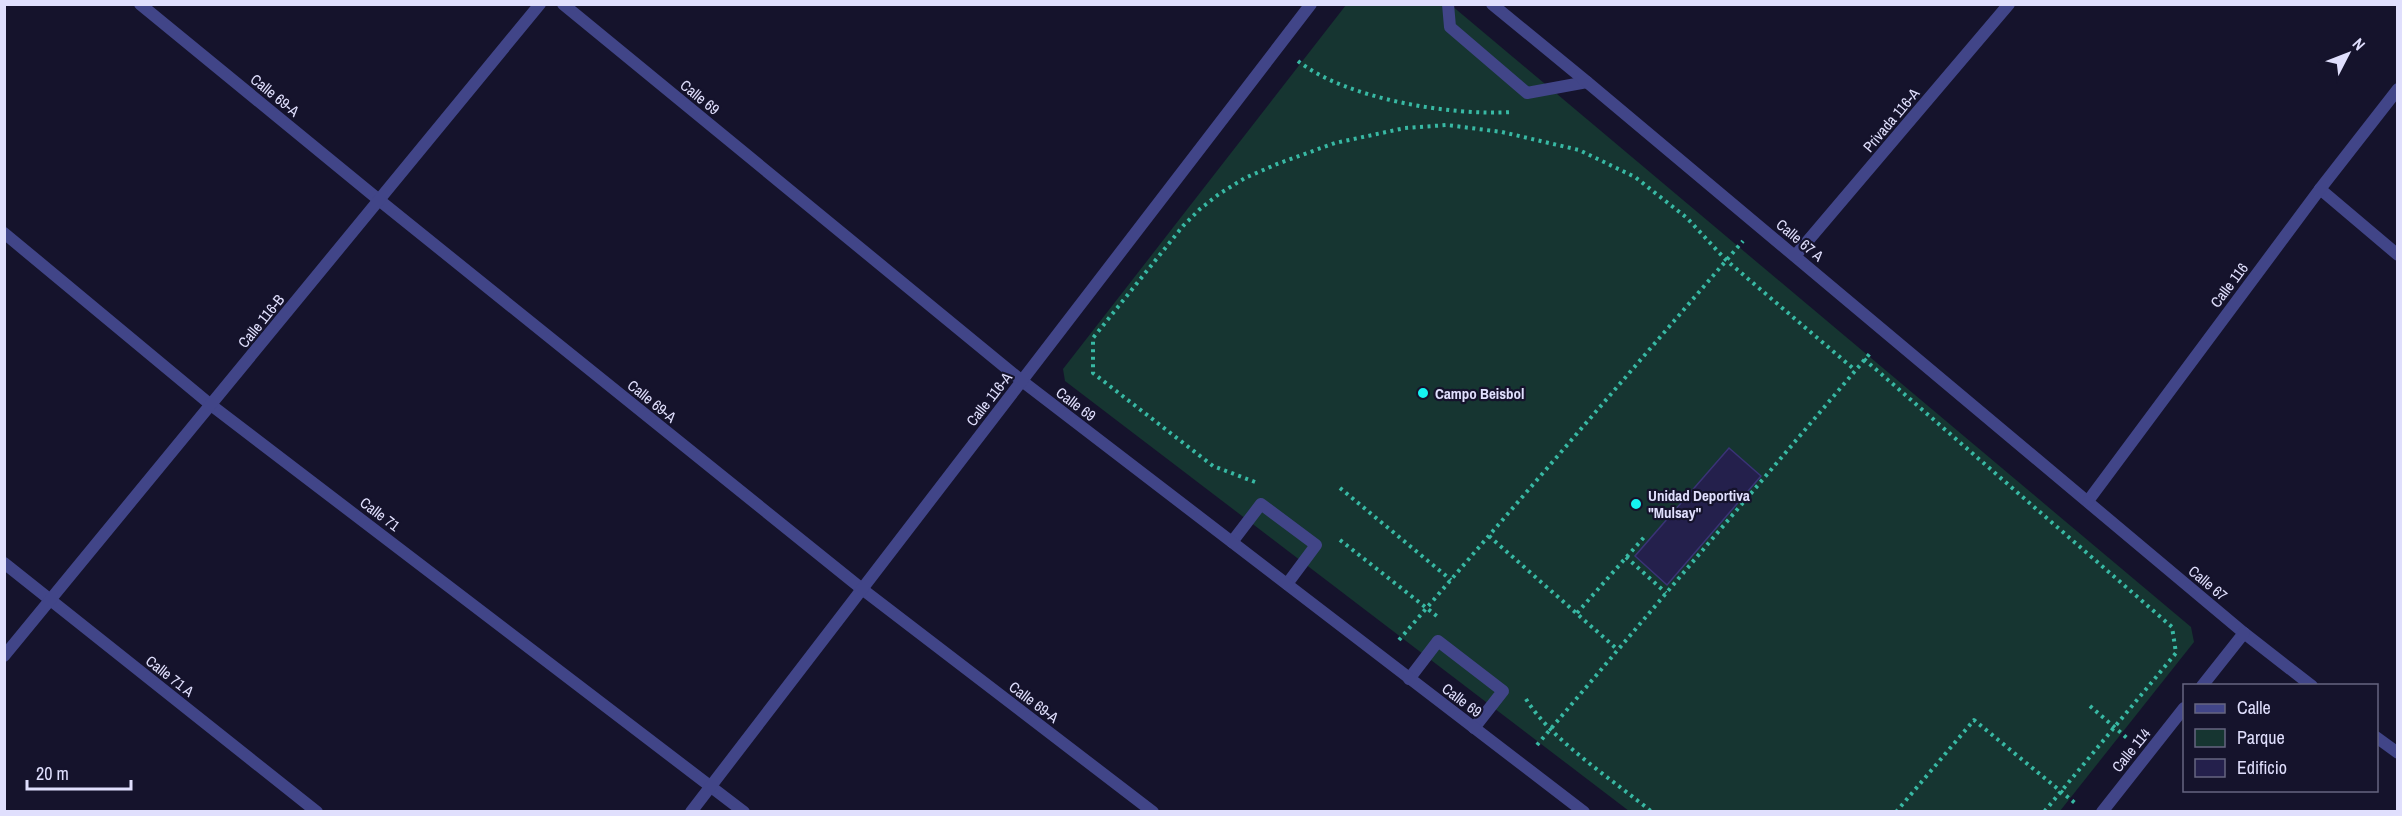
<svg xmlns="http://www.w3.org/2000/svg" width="2402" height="816" viewBox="0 0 2402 816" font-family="'Archivo Narrow',sans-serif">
  <rect width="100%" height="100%" fill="#15132c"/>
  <path fill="#163531" d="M 1346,5 L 1451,5 L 2191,627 L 2194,642 L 2060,811 L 1629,811 L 1065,381 L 1063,369 Z"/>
  <path fill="#24204c" stroke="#3a3377" stroke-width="1.5" d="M 1729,448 L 1761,476 L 1667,585 L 1635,556 Z"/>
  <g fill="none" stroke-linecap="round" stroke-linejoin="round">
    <g stroke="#38b9a4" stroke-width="4" stroke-dasharray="3 4.5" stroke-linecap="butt">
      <path d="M 1298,61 C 1346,99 1451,116 1512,112"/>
      <path d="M 1864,359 L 2172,627 L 2176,653 L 2044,812"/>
      <path d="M 1255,482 L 1213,466 L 1093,373 L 1093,338 L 1183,226 L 1200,209 L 1219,194 L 1245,178 L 1277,164 L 1335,143 L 1405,128 L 1447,125 L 1502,132 L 1579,150 L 1635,177 L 1687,218 L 1726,260 L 1855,370"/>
      <path d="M 1340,488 L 1451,580"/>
      <path d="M 1489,536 L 1618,650"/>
      <path d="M 1340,540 L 1438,617"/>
      <path d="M 1626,557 L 1666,593"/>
      <path d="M 1577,613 L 1646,535"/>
      <path d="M 1399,640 L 1743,241"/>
      <path d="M 1526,699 C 1551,740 1613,780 1652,812"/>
      <path d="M 2090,706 L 2127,738"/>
      <path d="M 1537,745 L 1872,351"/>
      <path d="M 1896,812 L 1974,720 L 2075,803"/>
    </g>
    <g stroke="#414588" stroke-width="12">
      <path d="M 1448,4 L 1450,27 L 1527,93 L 1587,82"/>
      <path d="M 1232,542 L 1261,504 L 1316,545 L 1287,584"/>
      <path d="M 1409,679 L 1438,641 L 1503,691 L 1474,728"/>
    </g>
    <g stroke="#414588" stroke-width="12">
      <path d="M 140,4 L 379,200 L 862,589 L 1153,812"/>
      <path d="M 563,4 L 1022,381 L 1584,812"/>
      <path d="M 1492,4 L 1587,82 L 2244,633 L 2312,686"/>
      <path d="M 2320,189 L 2398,255"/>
      <path d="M 4,233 L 211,405 L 744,812"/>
      <path d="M 1795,256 L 2009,4"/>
      <path d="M 2088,501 L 2320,189 L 2398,89"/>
      <path d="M 4,563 L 317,812"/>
      <path d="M 4,656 L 540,4"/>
      <path d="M 2202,686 L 2244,633"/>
      <path d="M 2376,737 L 2398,753"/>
      <path d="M 691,812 L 1311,4"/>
      <path d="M 2102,812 L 2184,708"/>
    </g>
  </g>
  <g fill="#15f3f2" stroke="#15132c" stroke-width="2">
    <circle cx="1423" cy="393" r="6"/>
    <circle cx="1636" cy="504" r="6"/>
  </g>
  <g text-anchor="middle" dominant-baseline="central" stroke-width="4.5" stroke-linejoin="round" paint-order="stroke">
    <g font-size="15" fill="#e0dffd" stroke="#15132c">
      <text transform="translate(275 95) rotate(39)">Calle 69-A</text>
      <text transform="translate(700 97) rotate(39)">Calle 69</text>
      <text transform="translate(1891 120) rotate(-50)">Privada 116-A</text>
      <text transform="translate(1800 240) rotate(40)">Calle 67 A</text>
      <text transform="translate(2229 285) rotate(-53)">Calle 116</text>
      <text transform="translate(261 321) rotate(-51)">Calle 116-B</text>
      <text transform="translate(989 399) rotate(-52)">Calle 116-A</text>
      <text transform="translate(652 401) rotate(39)">Calle 69-A</text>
      <text transform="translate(1076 404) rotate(37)">Calle 69</text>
      <text transform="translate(380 514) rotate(37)">Calle 71</text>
      <text transform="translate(2208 583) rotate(40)">Calle 67</text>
      <text transform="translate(170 676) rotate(38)">Calle 71 A</text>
      <text transform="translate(1462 700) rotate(37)">Calle 69</text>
      <text transform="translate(1034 702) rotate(37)">Calle 69-A</text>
      <text transform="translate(2131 750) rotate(-51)">Calle 114</text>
    </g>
    <g font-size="15" font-weight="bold" fill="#e0dffd" stroke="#15132c" text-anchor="start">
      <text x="1435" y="393">Campo Beisbol</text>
      <text x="1648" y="495">Unidad Deportiva<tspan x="1648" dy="17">"Mulsay"</tspan></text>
    </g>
  </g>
  <rect width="2402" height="816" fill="none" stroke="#e0dffd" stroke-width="12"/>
  <rect x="2183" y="684" width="195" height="108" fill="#15132c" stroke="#666580" stroke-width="1.5"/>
  <rect x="2195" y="704" width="30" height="9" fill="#414588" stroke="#666580" stroke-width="1.5"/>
  <text x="2237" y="714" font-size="18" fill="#e0dffd">Calle</text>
  <rect x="2195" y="729" width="30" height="18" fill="#163531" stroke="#666580" stroke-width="1.5"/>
  <text x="2237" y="744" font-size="18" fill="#e0dffd">Parque</text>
  <rect x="2195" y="759" width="30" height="18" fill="#24204c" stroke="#666580" stroke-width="1.5"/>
  <text x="2237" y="774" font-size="18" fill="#e0dffd">Edificio</text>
  <g transform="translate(2348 54) rotate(48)" stroke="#15132c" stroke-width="4.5" paint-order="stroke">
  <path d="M0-4.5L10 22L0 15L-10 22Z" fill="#e0dffd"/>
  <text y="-9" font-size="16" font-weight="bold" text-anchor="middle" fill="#e0dffd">N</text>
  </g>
  <path d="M27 780v9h104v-9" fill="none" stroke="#e0dffd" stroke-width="3"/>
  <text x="36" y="780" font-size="18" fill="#e0dffd" stroke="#15132c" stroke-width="4.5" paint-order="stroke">20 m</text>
</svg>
